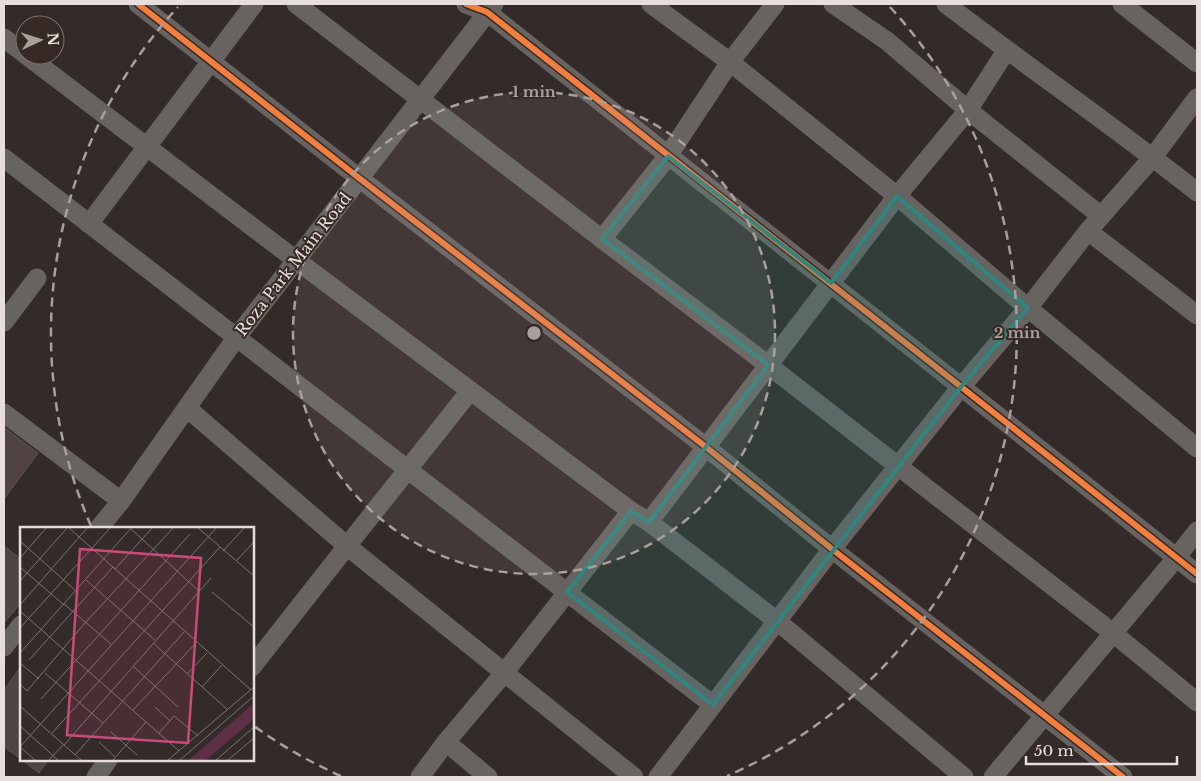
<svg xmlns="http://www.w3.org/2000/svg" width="1201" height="781" viewBox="0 0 1201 781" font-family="'Libre Baskerville',serif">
  <rect width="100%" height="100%" fill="#332b29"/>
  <g fill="#514343" stroke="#5b5453">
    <path d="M 4,427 L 38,453 L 4,499 Z"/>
    <path d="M 4,546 L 21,559 L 21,602 L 13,613 L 4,606 Z"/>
    <path d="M 4,606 L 13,612 L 4,623 Z"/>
    <path d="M 21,666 L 21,759 L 4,747 L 4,690 Z"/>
    <path d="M 22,760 L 48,760 L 39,773 Z"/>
  </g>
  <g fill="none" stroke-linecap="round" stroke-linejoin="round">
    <g stroke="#666361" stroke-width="19">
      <path d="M 138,4 L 359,178 L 706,447 L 832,549 L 1123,777"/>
      <path d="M 296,4 L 602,239 L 768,365 L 1113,633 L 1197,702"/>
      <path d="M 466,4 L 487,12 C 724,200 961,386 1197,574"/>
      <path d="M 651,4 L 730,62 L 897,196 L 1028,308 L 1197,448"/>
      <path d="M 833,4 L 887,41 L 968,110 L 1101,216"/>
      <path d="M 946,4 C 1029,68 1115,127 1197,192"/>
      <path d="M 1122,4 L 1197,63"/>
      <path d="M 4,38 L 25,54"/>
      <path d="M 26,55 L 296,260 L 631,511 L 649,522 L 777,621 L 964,777"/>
      <path d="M 4,158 L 713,705"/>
      <path d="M 89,224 L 254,4"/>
      <path d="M 1088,231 L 1197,315"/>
      <path d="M 602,239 L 668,156 L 730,62 L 775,4"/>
      <path d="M 4,322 L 37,278"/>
      <path d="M 187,408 L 347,546 L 634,777"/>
      <path d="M 4,413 L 121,501"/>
      <path d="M 649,522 L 897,196 L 968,110 L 1006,51"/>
      <path d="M 99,528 L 121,501 L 236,338 L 494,4"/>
      <path d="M 4,647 L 21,625"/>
      <path d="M 252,667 L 347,546 L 470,391"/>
      <path d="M 446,742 L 488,777"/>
      <path d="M 96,777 L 108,760"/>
      <path d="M 420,777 L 446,742 L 504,673 L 631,511"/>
      <path d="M 658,777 L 832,549 L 961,387 L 1028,308 L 1088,231 L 1153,157 L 1197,98"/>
      <path d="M 993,777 L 1176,558 L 1197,531"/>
    </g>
    <defs>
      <g id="cycleway">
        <path d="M 138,4 L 359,178 L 706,447 L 832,549 L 1123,777"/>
        <path d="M 466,4 L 487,12 C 724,200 961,386 1197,574"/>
      </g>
    </defs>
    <use href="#cycleway" stroke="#372925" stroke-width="9"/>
    <use href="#cycleway" stroke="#f27e40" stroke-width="6"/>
  </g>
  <path fill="#30867e" fill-opacity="0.2" stroke="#30867e" stroke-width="4" stroke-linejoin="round" d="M 668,156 L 831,283 L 897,196 L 1028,308 L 961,387 L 713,705 L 567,592 L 631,511 L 649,522 L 768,365 L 602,239 Z"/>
  <circle cx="534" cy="333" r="241" fill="#a9a09d" fill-opacity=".12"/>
  <g fill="none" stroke="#a9a09d" stroke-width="2.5" stroke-dasharray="9 6">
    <circle cx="534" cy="333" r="241"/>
    <path d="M341 776A483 483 0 0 1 254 726M91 526A483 483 0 0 1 178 7M890 7A483 483 0 0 1 727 776"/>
  </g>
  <g text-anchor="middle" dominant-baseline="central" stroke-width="4" stroke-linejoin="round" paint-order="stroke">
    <g font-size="16" fill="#e8dfdc" stroke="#372925">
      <text transform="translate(293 264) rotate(-52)">Roza Park Main Road</text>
    </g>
  </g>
  <g transform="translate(20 527)">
    <rect width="234" height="234" fill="#332b29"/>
    <path d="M 234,176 L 234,192 L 186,233 L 169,233 Z" fill="#5d3046"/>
    <path fill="none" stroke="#7b7371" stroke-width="1" d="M 48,0 L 231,163M 177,0 L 234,49M 111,2 L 180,65M 0,14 L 56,64M 203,24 L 225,0M 0,31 L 27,0M 216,34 L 234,15M 0,40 L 44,78M 95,42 L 133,0M 66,53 L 135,113M 0,54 L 48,0M 192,65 L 234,100M 44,77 L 91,117M 0,78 L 68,0M 0,84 L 159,224M 0,101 L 91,0M 133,116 L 208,183M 0,126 L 112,0M 9,133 L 93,40M 0,136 L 19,152M 113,139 L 158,180M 25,146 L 83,196M 167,147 L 187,126M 0,157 L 7,164 L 65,96 L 154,0M 182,160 L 202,138M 21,172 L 170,7M 0,179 L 61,233M 135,180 L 150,194M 113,183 L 176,116M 0,199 L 38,233M 91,205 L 117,228M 32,206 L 200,20M 139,206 L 154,189 L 178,209M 79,215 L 95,230M 44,218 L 191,51M 0,220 L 197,0M 0,220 L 15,233M 55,228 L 164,105M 29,233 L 44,217M 93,233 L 126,195M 148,233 L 234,160M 160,233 L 234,169M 196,233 L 234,200M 208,233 L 234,211"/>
    <path fill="#cc4a7b" fill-opacity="0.15" stroke="#cc4a7b" stroke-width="2.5" d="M 60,22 L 181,31 L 168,216 L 47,208 Z"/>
    <rect width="234" height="234" fill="none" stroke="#e8dfdc" stroke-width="2.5"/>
  </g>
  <circle cx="534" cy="333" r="8" fill="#a9a09d" stroke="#372925" stroke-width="2.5"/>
  <g font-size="15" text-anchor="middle" font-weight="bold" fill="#a9a09d" stroke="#372925" stroke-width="4" stroke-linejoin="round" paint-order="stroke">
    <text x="534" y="97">1 min</text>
    <text x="1017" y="338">2 min</text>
  </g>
  <rect width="1201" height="781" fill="none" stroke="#e8dfdc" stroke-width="10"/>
  <g transform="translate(40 40) rotate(86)"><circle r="24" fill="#372925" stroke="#7e726e"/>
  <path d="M0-4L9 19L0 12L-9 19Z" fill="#a9a09d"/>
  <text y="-8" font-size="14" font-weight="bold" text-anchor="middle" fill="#e8dfdc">N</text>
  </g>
  <path d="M1026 756v8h151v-8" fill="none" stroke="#e8dfdc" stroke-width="2.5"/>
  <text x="1034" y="756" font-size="15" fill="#e8dfdc" stroke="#372925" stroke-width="4" paint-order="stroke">50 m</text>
</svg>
